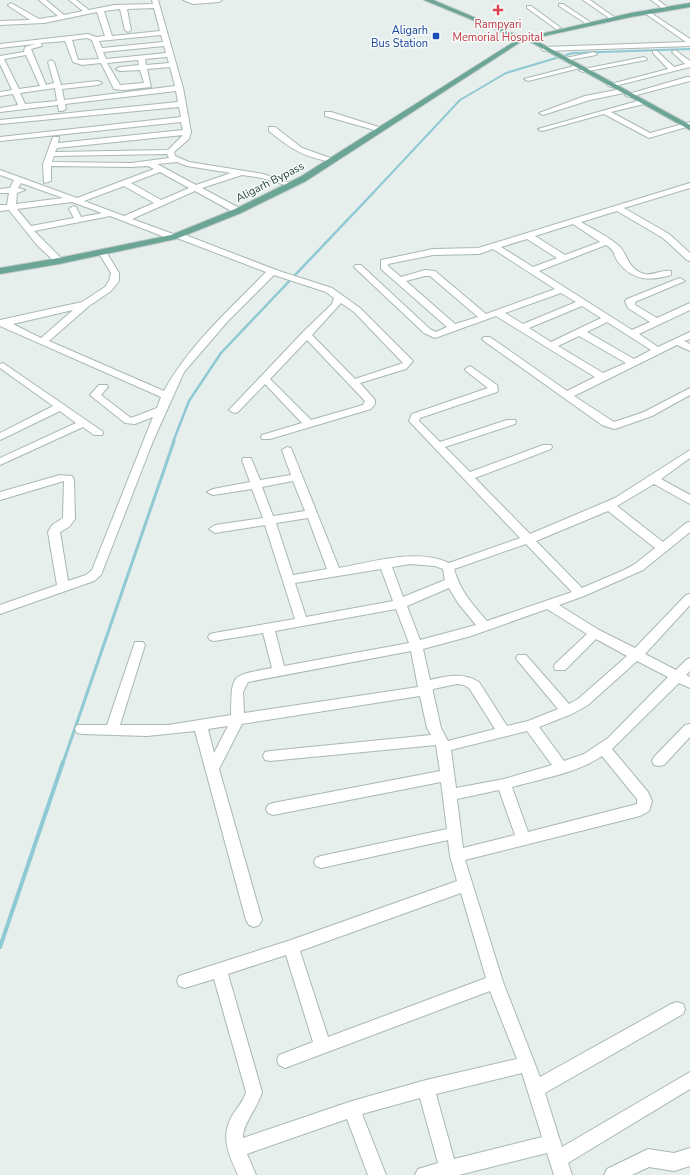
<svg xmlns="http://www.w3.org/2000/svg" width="690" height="1175" viewBox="0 0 690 1175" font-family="'Nunito Sans',sans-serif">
  <rect width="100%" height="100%" fill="#e6efeb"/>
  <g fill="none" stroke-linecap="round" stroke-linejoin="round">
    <path stroke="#8ec9d4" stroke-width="2" d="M 372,194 L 460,100 L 506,73 L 573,53 L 690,49"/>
    <path stroke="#8ec9d4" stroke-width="2.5" d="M 173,442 L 189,401 L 221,353 L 373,193"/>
    <path stroke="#8ec9d4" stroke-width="3" d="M 63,763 L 174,441"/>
    <path stroke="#8ec9d4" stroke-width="4" d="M 0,947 L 63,762"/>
    <defs>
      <g id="minor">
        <path d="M 39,0 L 46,0 L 64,15 L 83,11 L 69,0 L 76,0 L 89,10 L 114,5 L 153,4 L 152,0 L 158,0 L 183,88 L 191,132 L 189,139 L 174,152 L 175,156 L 189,162 L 263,174 L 296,185 L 292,187 L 262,178 L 242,175 L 202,188 L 241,209 L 241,213 L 235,213 L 195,191 L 132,219 L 173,234 L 180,233 L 279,271 L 332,288 L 360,308 L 413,361 L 406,369 L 360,383 L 375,400 L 375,404 L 371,409 L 270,439 L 262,439 L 261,437 L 262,435 L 302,423 L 265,384 L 238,412 L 234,413 L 229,410 L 303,332 L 332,304 L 334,298 L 326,292 L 274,275 L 228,321 L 184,372 L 153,441 L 101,575 L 94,581 L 0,614 L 0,605 L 57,585 L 48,532 L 52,525 L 63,518 L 64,481 L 0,500 L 0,492 L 60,475 L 72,476 L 74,480 L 75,519 L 69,527 L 60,532 L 68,581 L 86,575 L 92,570 L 153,417 L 135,424 L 125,423 L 90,395 L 99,385 L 107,385 L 108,387 L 101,395 L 131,418 L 157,408 L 161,397 L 0,326 L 0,320 L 82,302 L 105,287 L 109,281 L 111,273 L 98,252 L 102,249 L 105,250 L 119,273 L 119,281 L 111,291 L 89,306 L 49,341 L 164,391 C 189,345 230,309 266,272 L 177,238 L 170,239 L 110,216 L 34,231 L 62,259 L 63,261 L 59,264 L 56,263 L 37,245 L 9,210 L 0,211 L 0,205 L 7,205 L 9,193 L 0,193 L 0,189 L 10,188 L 14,180 L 0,175 L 0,170 L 77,198 L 154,169 L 148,166 L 131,167 L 51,166 L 51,181 L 44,183 L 43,164 L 53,137 L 59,137 L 58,143 L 183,130 L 181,122 L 0,141 L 0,137 L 181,117 L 179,107 L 0,124 L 0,120 L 178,102 L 176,91 L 65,104 L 66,109 L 62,111 L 59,111 L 58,105 L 0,112 L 0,108 L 18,105 L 13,94 L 0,96 L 0,92 L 12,90 L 0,64 L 0,56 L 24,52 L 25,47 L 35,44 L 0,48 L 0,44 L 88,34 L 96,37 L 105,36 L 97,12 L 44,23 L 0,25 L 0,21 L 30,20 L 9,6 L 8,5 L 11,3 L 39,19 L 58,16 ZM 154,8 L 160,31 L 112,36 L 104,11 L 120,9 L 125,30 L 128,32 L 131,30 L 127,9 ZM 161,35 L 163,42 L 102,48 L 99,41 ZM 87,38 L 92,40 L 99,59 L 78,60 L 72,40 ZM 65,41 L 73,62 L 82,65 L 101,63 L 114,89 L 123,90 L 151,87 L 147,69 L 170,67 L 175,86 L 64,100 L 62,89 L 98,85 L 102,83 L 98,81 L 61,85 L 54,62 L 51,60 L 48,62 L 54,83 L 46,85 L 31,49 L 42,46 L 41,43 ZM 164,46 L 166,53 L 106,59 L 103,52 ZM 26,55 L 40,86 L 19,89 L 4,59 ZM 167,57 L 169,63 L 146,65 L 145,59 ZM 138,60 L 139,65 L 120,67 L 116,69 L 120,71 L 140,70 L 144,83 L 120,85 L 107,63 ZM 55,88 L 57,101 L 25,104 L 20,93 ZM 183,135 L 168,150 L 55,152 L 57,148 ZM 167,154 L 169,158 L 131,163 L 52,162 L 54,156 ZM 177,162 L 187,166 L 231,173 L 196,185 L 157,164 ZM 160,172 L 189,188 L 161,200 L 131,183 ZM 21,183 L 63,198 L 16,204 L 17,193 L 25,190 L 18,188 ZM 124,186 L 154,203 L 124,216 L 84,201 ZM 72,202 L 102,213 L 81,217 L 76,207 L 73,206 L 69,209 L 74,218 L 31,226 L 17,209 ZM 341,303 L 354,312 L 403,363 L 355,379 L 312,335 ZM 73,310 L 41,338 L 13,324 ZM 307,340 L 365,401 L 363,405 L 311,420 L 270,379 Z"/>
        <path d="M 183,0 L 222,0 L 219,2 L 193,4 Z"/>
        <path d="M 583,0 L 590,0 L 614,17 L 609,18 Z"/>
        <path d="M 651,0 L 658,0 L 671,10 L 666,11 Z"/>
        <path d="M 559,4 L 563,4 L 590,22 L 585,23 L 559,6 Z"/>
        <path d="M 527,6 L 531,6 L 561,28 L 556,29 L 527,8 Z"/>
        <path d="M 648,11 L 690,39 L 690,46 L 544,51 L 541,49 L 544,47 L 686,42 L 646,14 L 646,12 Z"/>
        <path d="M 675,50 L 690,61 L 690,67 L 611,87 L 607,85 L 668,69 L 653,53 L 653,51 L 657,51 L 674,67 L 685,64 L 672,52 Z"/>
        <path d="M 594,52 L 597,54 L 596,55 L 564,61 L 561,59 Z"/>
        <path d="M 644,57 L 647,59 L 646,60 L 583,72 L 579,70 Z"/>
        <path d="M 578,65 L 580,66 L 580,68 L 528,81 L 524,79 Z"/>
        <path d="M 687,77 L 690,77 L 690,81 L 629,97 L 625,95 Z"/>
        <path d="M 621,89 L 624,89 L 624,93 L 590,100 L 543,115 L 539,113 L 585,96 Z"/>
        <path d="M 641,100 L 644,100 L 644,104 L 611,112 L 650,133 L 690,122 L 690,126 L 649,138 L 604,114 L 542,131 L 538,129 Z"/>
        <path d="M 325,112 L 331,112 L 385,129 L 378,131 L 325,116 Z"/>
        <path d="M 269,127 L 275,127 L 302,148 L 336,160 L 332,162 C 304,157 291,149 269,131 Z"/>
        <path d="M 690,183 L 690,188 L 624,208 L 669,234 L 690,253 L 690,261 L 687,260 L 663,238 L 617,211 L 581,222 C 593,229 607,236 618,245 C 628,253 626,268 644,274 C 653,276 662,269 671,271 L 671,275 C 651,281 633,281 619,263 C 613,256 616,251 606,245 L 539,271 L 632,330 L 650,322 L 628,308 L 625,301 L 627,299 L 677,279 L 680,278 L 685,281 L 635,302 L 635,305 L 657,318 L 690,303 L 690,310 L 639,334 L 658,347 L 690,332 L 690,339 L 684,341 L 690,344 L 690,351 L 677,345 L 574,396 L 614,422 L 644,412 L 690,388 L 690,395 L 652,416 L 618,428 L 614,429 L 602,425 L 484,341 L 482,339 L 484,337 L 490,337 L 567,391 L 595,377 L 496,316 L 435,338 L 424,333 L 354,267 L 355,265 L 361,265 L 430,329 L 436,332 L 447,327 L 381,269 L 381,260 L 433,249 L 478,248 ZM 573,224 L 600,242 L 565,255 L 535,236 ZM 527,239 L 557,258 L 533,267 L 501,247 ZM 493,249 L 555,289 L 486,314 L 435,271 L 425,270 L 401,277 L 388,266 L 388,264 L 433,255 L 479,254 ZM 425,276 L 430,276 L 478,317 L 455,324 L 406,281 ZM 561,293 L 576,302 L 523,324 L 505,313 ZM 582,306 L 601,318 L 551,342 L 529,328 ZM 607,322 L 651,350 L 634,359 L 587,332 ZM 579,336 L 626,363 L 603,373 L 558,346 Z"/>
        <path d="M 3,363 L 102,431 L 103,433 L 102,435 L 94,435 L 83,427 L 0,465 L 0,458 L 76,423 L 60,411 L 0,440 L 0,433 L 53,406 L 0,368 L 0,364 Z"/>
        <path d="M 470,366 L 497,385 L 498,390 L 497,392 L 420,418 L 419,421 L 440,442 L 507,420 L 515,420 L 516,422 L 515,424 L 445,447 L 470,472 L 543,445 L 551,445 L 552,447 L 551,449 L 475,478 L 530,534 L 615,498 L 690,450 L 690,458 L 661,479 L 690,495 L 690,504 L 654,484 L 617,506 L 663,542 L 686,523 L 690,522 L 690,532 L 643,570 L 584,596 L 559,605 L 599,630 L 635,648 L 686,595 L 690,594 L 690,605 L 645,654 L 676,670 L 686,660 L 690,658 L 690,671 L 686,675 L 690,677 L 690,688 L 679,683 L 612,749 L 648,792 L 652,801 L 649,811 L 640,816 L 465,860 L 503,982 L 540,1077 L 671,1004 L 677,1002 L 683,1004 L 685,1009 L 683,1014 L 545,1093 L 562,1147 L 690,1072 L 690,1089 L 568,1163 L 572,1175 L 554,1175 L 547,1153 L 459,1175 L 415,1175 L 418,1169 L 438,1163 L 420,1098 L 362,1114 L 386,1175 L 368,1175 L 347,1119 L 247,1154 L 256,1175 L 238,1175 C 229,1155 220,1137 232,1116 C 237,1108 243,1102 246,1092 L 214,979 L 185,988 L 179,986 L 177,981 L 179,976 L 185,974 L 291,940 L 457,881 L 450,856 L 448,840 L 321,868 L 316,866 L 314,862 L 316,858 L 321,856 L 447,829 L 441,782 L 273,815 L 268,813 L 266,809 L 268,805 L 273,803 L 440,771 L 436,745 L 270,761 L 265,760 L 263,756 L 265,752 L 270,751 L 431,735 L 427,728 L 420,696 L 242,724 L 219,769 L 262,920 L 259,925 L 254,927 L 249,925 L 246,920 L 195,731 L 147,736 L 82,734 L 77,733 L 75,729 L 77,725 L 107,725 L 135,642 L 143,642 L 145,645 L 120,725 L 168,725 L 231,715 C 232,673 230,676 272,668 L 263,633 L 214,641 L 210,640 L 208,637 L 210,634 L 214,633 L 295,619 L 265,525 L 215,533 L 209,529 L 215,525 L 263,518 L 252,489 L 213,495 L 207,492 L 213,489 L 250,482 L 242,460 L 243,458 L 251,458 L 260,480 L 291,475 L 282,450 L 287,447 L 291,448 L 339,568 C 372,562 417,548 449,563 L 520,538 L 409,421 L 412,414 L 488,388 L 466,371 L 465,369 ZM 293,481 L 305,511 L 273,516 L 262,487 ZM 608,511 L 655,548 L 635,564 L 624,570 L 582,588 L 536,541 ZM 308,518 L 327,569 L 293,575 L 276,523 ZM 526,544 L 572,592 L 487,621 C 473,605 460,591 454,569 ZM 410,564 L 435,566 L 443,569 L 445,580 L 403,597 L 392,567 ZM 381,569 L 393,601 L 306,617 L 295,583 ZM 449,588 L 458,603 L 476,625 L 420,640 L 407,606 ZM 396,609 L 409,643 L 284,666 L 275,631 ZM 547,609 L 587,634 L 555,664 L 554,667 L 555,670 L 565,670 L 596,639 L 627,656 L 578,699 L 569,704 L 526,655 L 518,655 L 516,658 L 518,661 L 558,709 L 528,721 L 507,726 L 479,682 C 463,672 447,676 430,680 L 423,649 L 471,636 ZM 411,651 L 418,687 L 244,713 L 243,692 L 248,682 ZM 637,661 L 668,677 L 608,738 L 584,754 L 564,761 L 539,727 L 572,714 L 588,705 ZM 457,684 L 464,685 L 469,688 L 495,729 L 448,741 L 441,728 L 433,692 L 433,689 ZM 228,726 L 214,753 L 208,729 ZM 527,731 L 552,765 L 504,779 L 456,788 L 451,750 ZM 602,756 L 637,799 L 637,804 L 528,832 L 512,787 C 541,779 577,773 602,756 ZM 499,790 L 515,835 L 463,848 L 457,799 ZM 461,893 L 486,978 L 328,1037 L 300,951 ZM 286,955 L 313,1042 L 279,1055 L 277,1060 L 279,1065 L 285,1068 L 490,991 L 517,1059 L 426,1080 L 352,1101 L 243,1138 C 242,1125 258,1107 262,1092 L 228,974 ZM 522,1073 L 542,1137 L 454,1159 L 436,1094 Z"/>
        <path d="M 690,724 L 690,737 L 664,765 L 659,766 L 654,765 L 652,761 L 654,757 L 685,725 Z"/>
        <path d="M 690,1148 L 690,1166 L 674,1171 L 649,1167 L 632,1175 L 604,1175 L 607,1169 L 648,1149 L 674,1153 Z"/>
      </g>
      <g id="major">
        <path d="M 424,0 L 433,0 L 519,36 L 514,37 Z"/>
        <path d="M 690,3 L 690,7 L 631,17 L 535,38 L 532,36 L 631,13 Z"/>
        <path d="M 520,38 L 523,40 L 522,41 L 306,181 L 241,213 L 176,239 L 59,264 L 0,274 L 0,268 L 59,258 L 171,235 L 235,209 L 300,177 Z"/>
        <path d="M 529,39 L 533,39 L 690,125 L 690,130 L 529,41 Z"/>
      </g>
    </defs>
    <use href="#minor" stroke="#a8b8b2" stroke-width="2"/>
    <use href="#major" stroke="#c2cac8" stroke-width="2"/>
    <use href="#minor" fill="#fff" fill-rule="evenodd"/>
    <use href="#major" fill="#6aa596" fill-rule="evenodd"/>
  </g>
  <path fill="#e0444e" stroke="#f7fbf9" stroke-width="1.5" d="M496 4h4v4h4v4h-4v4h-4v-4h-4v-4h4z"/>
  <rect fill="#1a4fb4" stroke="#f7fbf9" stroke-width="1.5" x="432" y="32" width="8" height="8" rx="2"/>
  <g text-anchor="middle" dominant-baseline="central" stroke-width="3" stroke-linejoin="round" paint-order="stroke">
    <g font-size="11" fill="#be3a42" stroke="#f7fbf9">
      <text x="498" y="24">Rampyari<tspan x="498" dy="13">Memorial Hospital</tspan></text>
    </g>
    <g font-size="11" fill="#164399" stroke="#f7fbf9" text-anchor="end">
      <text x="428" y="30">Aligarh<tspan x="428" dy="13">Bus Station</tspan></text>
    </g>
    <g font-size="11" fill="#24423a" stroke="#f7fbf9">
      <text transform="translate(270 182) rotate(-27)">Aligarh Bypass</text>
    </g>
  </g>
</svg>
